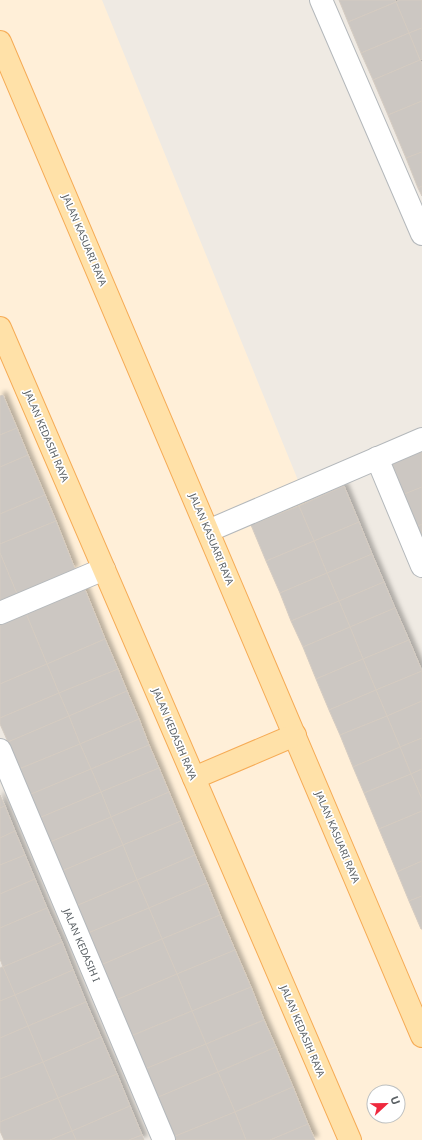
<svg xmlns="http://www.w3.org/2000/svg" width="422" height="1140" viewBox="0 0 422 1140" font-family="'Noto Sans',sans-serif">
  <defs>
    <filter id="shadow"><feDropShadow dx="3.5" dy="-3.5" stdDeviation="2" flood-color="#0004"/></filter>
  </defs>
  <rect width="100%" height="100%" fill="#efeae3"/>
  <path fill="#ffefd8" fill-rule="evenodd" d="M 0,0 L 102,0 L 422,784 L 422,1140 L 246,1140 L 0,559 ZM 374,1092 L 398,1092 L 398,1116 L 374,1116 Z"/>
  <g fill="#ccc7c2" stroke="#d4cbc1" filter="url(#shadow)">
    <path d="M 339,0 L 395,0 L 396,2 L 348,22 Z"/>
    <path d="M 400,0 L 422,0 L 422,28 L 409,33 L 396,2 Z"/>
    <path d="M 396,2 L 409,33 L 361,53 L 348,22 Z"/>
    <path d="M 422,28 L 422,59 L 420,60 L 409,33 Z"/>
    <path d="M 409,33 L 420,60 L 373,80 L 361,53 Z"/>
    <path d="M 420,60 L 422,64 L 422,101 L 388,115 L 373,80 Z"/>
    <path d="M 422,101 L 422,152 L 406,158 L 388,115 Z"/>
    <path d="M 422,152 L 422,186 L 418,188 L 406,158 Z"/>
    <path d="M 422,186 L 422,196 L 418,188 Z"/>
    <path d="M 3,395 L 17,428 L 0,435 L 0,396 Z"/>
    <path d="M 17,428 L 28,455 L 0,467 L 0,435 Z"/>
    <path d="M 422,445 L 422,487 L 402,495 L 387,460 Z"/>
    <path d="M 28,455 L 45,495 L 0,514 L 0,467 Z"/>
    <path d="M 344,486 L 359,522 L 314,541 L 299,506 Z"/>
    <path d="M 422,487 L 422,524 L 416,527 L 402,495 Z"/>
    <path d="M 45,495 L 56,521 L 0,544 L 0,514 Z"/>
    <path d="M 299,506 L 314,541 L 266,561 L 251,525 Z"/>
    <path d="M 56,521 L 75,569 L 17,594 L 0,553 L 0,544 Z"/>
    <path d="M 359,522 L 372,554 L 327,573 L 314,541 Z"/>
    <path d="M 422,524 L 422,542 L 416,527 Z"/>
    <path d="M 314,541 L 327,573 L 280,593 L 266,561 Z"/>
    <path d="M 0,553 L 17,594 L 0,601 Z"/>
    <path d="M 372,554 L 384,582 L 339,601 L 327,573 Z"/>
    <path d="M 327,573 L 339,601 L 291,621 L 280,593 Z"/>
    <path d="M 384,582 L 395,608 L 350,627 L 339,601 Z"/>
    <path d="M 84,587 L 105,639 L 47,664 L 25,611 Z"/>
    <path d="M 339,601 L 350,627 L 303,647 L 291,621 Z"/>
    <path d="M 395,608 L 409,640 L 363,659 L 350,627 Z"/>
    <path d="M 25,611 L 47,664 L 0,684 L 0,622 Z"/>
    <path d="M 350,627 L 363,659 L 316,679 L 303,647 Z"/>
    <path d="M 105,639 L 118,669 L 59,693 L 47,664 Z"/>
    <path d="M 409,640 L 422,671 L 376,690 L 363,659 Z"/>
    <path d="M 363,659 L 376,690 L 329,710 L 316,679 Z"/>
    <path d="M 47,664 L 59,693 L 0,718 L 0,684 Z"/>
    <path d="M 118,669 L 127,691 L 69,716 L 59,693 Z"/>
    <path d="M 422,672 L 422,701 L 387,716 L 376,690 L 422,671 Z"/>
    <path d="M 376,690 L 387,716 L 340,735 L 329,710 Z"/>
    <path d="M 127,691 L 139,719 L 80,744 L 69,716 Z"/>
    <path d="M 59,693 L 69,716 L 8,742 L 0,724 L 0,718 Z"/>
    <path d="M 422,701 L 422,738 L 400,747 L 387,716 Z"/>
    <path d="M 69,716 L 80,744 L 19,769 L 8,742 Z"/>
    <path d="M 387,716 L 400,747 L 353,767 L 340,735 Z"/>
    <path d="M 139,719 L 149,745 L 91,769 L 80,744 Z"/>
    <path d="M 422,738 L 422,769 L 411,774 L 400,747 Z"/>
    <path d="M 80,744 L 91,769 L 29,795 L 19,769 Z"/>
    <path d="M 149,745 L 159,768 L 101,792 L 91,769 Z"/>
    <path d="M 400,747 L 411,774 L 364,793 L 353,767 Z"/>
    <path d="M 159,768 L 169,792 L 111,817 L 101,792 Z"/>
    <path d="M 91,769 L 101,792 L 39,818 L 29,795 Z"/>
    <path d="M 422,769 L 422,799 L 411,774 Z"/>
    <path d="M 411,774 L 422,799 L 422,811 L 379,829 L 364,793 Z"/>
    <path d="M 101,792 L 111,817 L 50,842 L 39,818 Z"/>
    <path d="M 169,792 L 181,821 L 123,845 L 111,817 Z"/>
    <path d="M 0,795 L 5,806 L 0,808 Z"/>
    <path d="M 5,806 L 15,831 L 0,838 L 0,808 Z"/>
    <path d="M 422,811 L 422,861 L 397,872 L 379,829 Z"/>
    <path d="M 111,817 L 123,845 L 62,871 L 50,842 Z"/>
    <path d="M 181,821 L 195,855 L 137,880 L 123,845 Z"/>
    <path d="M 15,831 L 25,855 L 0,865 L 0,838 Z"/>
    <path d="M 123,845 L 137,880 L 76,906 L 62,871 Z"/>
    <path d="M 25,855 L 35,879 L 0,894 L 0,865 Z"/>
    <path d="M 195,855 L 207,883 L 149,908 L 137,880 Z"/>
    <path d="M 422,861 L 422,896 L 409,901 L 397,872 Z"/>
    <path d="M 35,879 L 47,908 L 0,928 L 0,894 Z"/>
    <path d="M 137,880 L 149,908 L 88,933 L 76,906 Z"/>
    <path d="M 207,883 L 220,915 L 162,939 L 149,908 Z"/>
    <path d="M 422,896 L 422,929 L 421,929 L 409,901 Z"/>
    <path d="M 47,908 L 62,942 L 3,967 L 0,959 L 0,928 Z"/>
    <path d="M 149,908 L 162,939 L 101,965 L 88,933 Z"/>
    <path d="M 220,915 L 235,950 L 177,974 L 162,939 Z"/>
    <path d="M 162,939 L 177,974 L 116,1000 L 101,965 Z"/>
    <path d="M 62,942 L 73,970 L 15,995 L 3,967 Z"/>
    <path d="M 235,950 L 251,987 L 192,1011 L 177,974 Z"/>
    <path d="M 3,967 L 15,995 L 0,1001 L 0,968 Z"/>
    <path d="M 73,970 L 86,1002 L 28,1026 L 15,995 Z"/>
    <path d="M 177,974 L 192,1011 L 131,1036 L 116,1000 Z"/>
    <path d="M 251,987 L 264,1020 L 206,1044 L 192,1011 Z"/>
    <path d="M 15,995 L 28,1026 L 0,1038 L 0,1001 Z"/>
    <path d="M 86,1002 L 101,1037 L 43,1062 L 28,1026 Z"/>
    <path d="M 192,1011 L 206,1044 L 145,1069 L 131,1036 Z"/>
    <path d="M 264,1020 L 276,1047 L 218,1072 L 206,1044 Z"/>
    <path d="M 28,1026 L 43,1062 L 0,1079 L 0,1038 Z"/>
    <path d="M 101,1037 L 117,1074 L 58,1098 L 43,1062 Z"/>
    <path d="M 206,1044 L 218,1072 L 156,1098 L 145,1069 Z"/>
    <path d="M 276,1047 L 293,1087 L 235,1112 L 218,1072 Z"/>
    <path d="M 43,1062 L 58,1098 L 0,1122 L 0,1079 Z"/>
    <path d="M 218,1072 L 235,1112 L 173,1137 L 156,1098 Z"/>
    <path d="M 117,1074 L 130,1106 L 72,1131 L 58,1098 Z"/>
    <path d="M 293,1087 L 308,1124 L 270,1140 L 246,1140 L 235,1112 Z"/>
    <path d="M 58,1098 L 72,1131 L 50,1140 L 4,1140 L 0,1131 L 0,1122 Z"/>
    <path d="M 130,1106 L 142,1135 L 129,1140 L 76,1140 L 72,1131 Z"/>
    <path d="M 235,1112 L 246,1140 L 174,1140 L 173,1137 Z"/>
    <path d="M 308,1124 L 315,1140 L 270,1140 Z"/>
    <path d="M 72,1131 L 76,1140 L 50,1140 Z"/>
    <path d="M 142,1135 L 144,1140 L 129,1140 Z"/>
  </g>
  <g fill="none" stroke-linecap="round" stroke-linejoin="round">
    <defs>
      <g id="minor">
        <path d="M 321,0 L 422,234"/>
        <path d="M 377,458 L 422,566"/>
        <path d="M 208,531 L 422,439"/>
        <path d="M 0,613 L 104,569"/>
        <path d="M 0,750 L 164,1140"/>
      </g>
      <g id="major">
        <path d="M 0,42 L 422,1036"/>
        <path d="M 0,328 L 350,1140"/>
        <path d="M 194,778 L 295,735"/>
      </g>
    </defs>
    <use href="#minor" stroke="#b4b8bb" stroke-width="24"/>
    <use href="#major" stroke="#f6ab55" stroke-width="24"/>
    <use href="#minor" stroke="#fff" stroke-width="22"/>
    <use href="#major" stroke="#ffe1a8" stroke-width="22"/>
  </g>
  <g text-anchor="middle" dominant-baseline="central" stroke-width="3.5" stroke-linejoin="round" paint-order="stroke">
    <g font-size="10" fill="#5b6165" stroke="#fff">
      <text transform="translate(85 240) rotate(67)">JALAN KASUARI RAYA</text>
      <text transform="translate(47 436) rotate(67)">JALAN KEDASIH RAYA</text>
      <text transform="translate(212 539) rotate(67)">JALAN KASUARI RAYA</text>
      <text transform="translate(175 734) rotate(67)">JALAN KEDASIH RAYA</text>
      <text transform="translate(338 837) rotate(67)">JALAN KASUARI RAYA</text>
      <text transform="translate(82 945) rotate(67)">JALAN KEDASIH I</text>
      <text transform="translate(303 1031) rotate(67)">JALAN KEDASIH RAYA</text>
    </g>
  </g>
  <g transform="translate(386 1104) rotate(68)"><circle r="19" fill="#ffffff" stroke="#bdc0c1"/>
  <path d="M0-3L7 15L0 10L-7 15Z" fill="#ef293e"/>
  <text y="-6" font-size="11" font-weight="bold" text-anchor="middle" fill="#5b6165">U</text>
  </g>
</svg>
